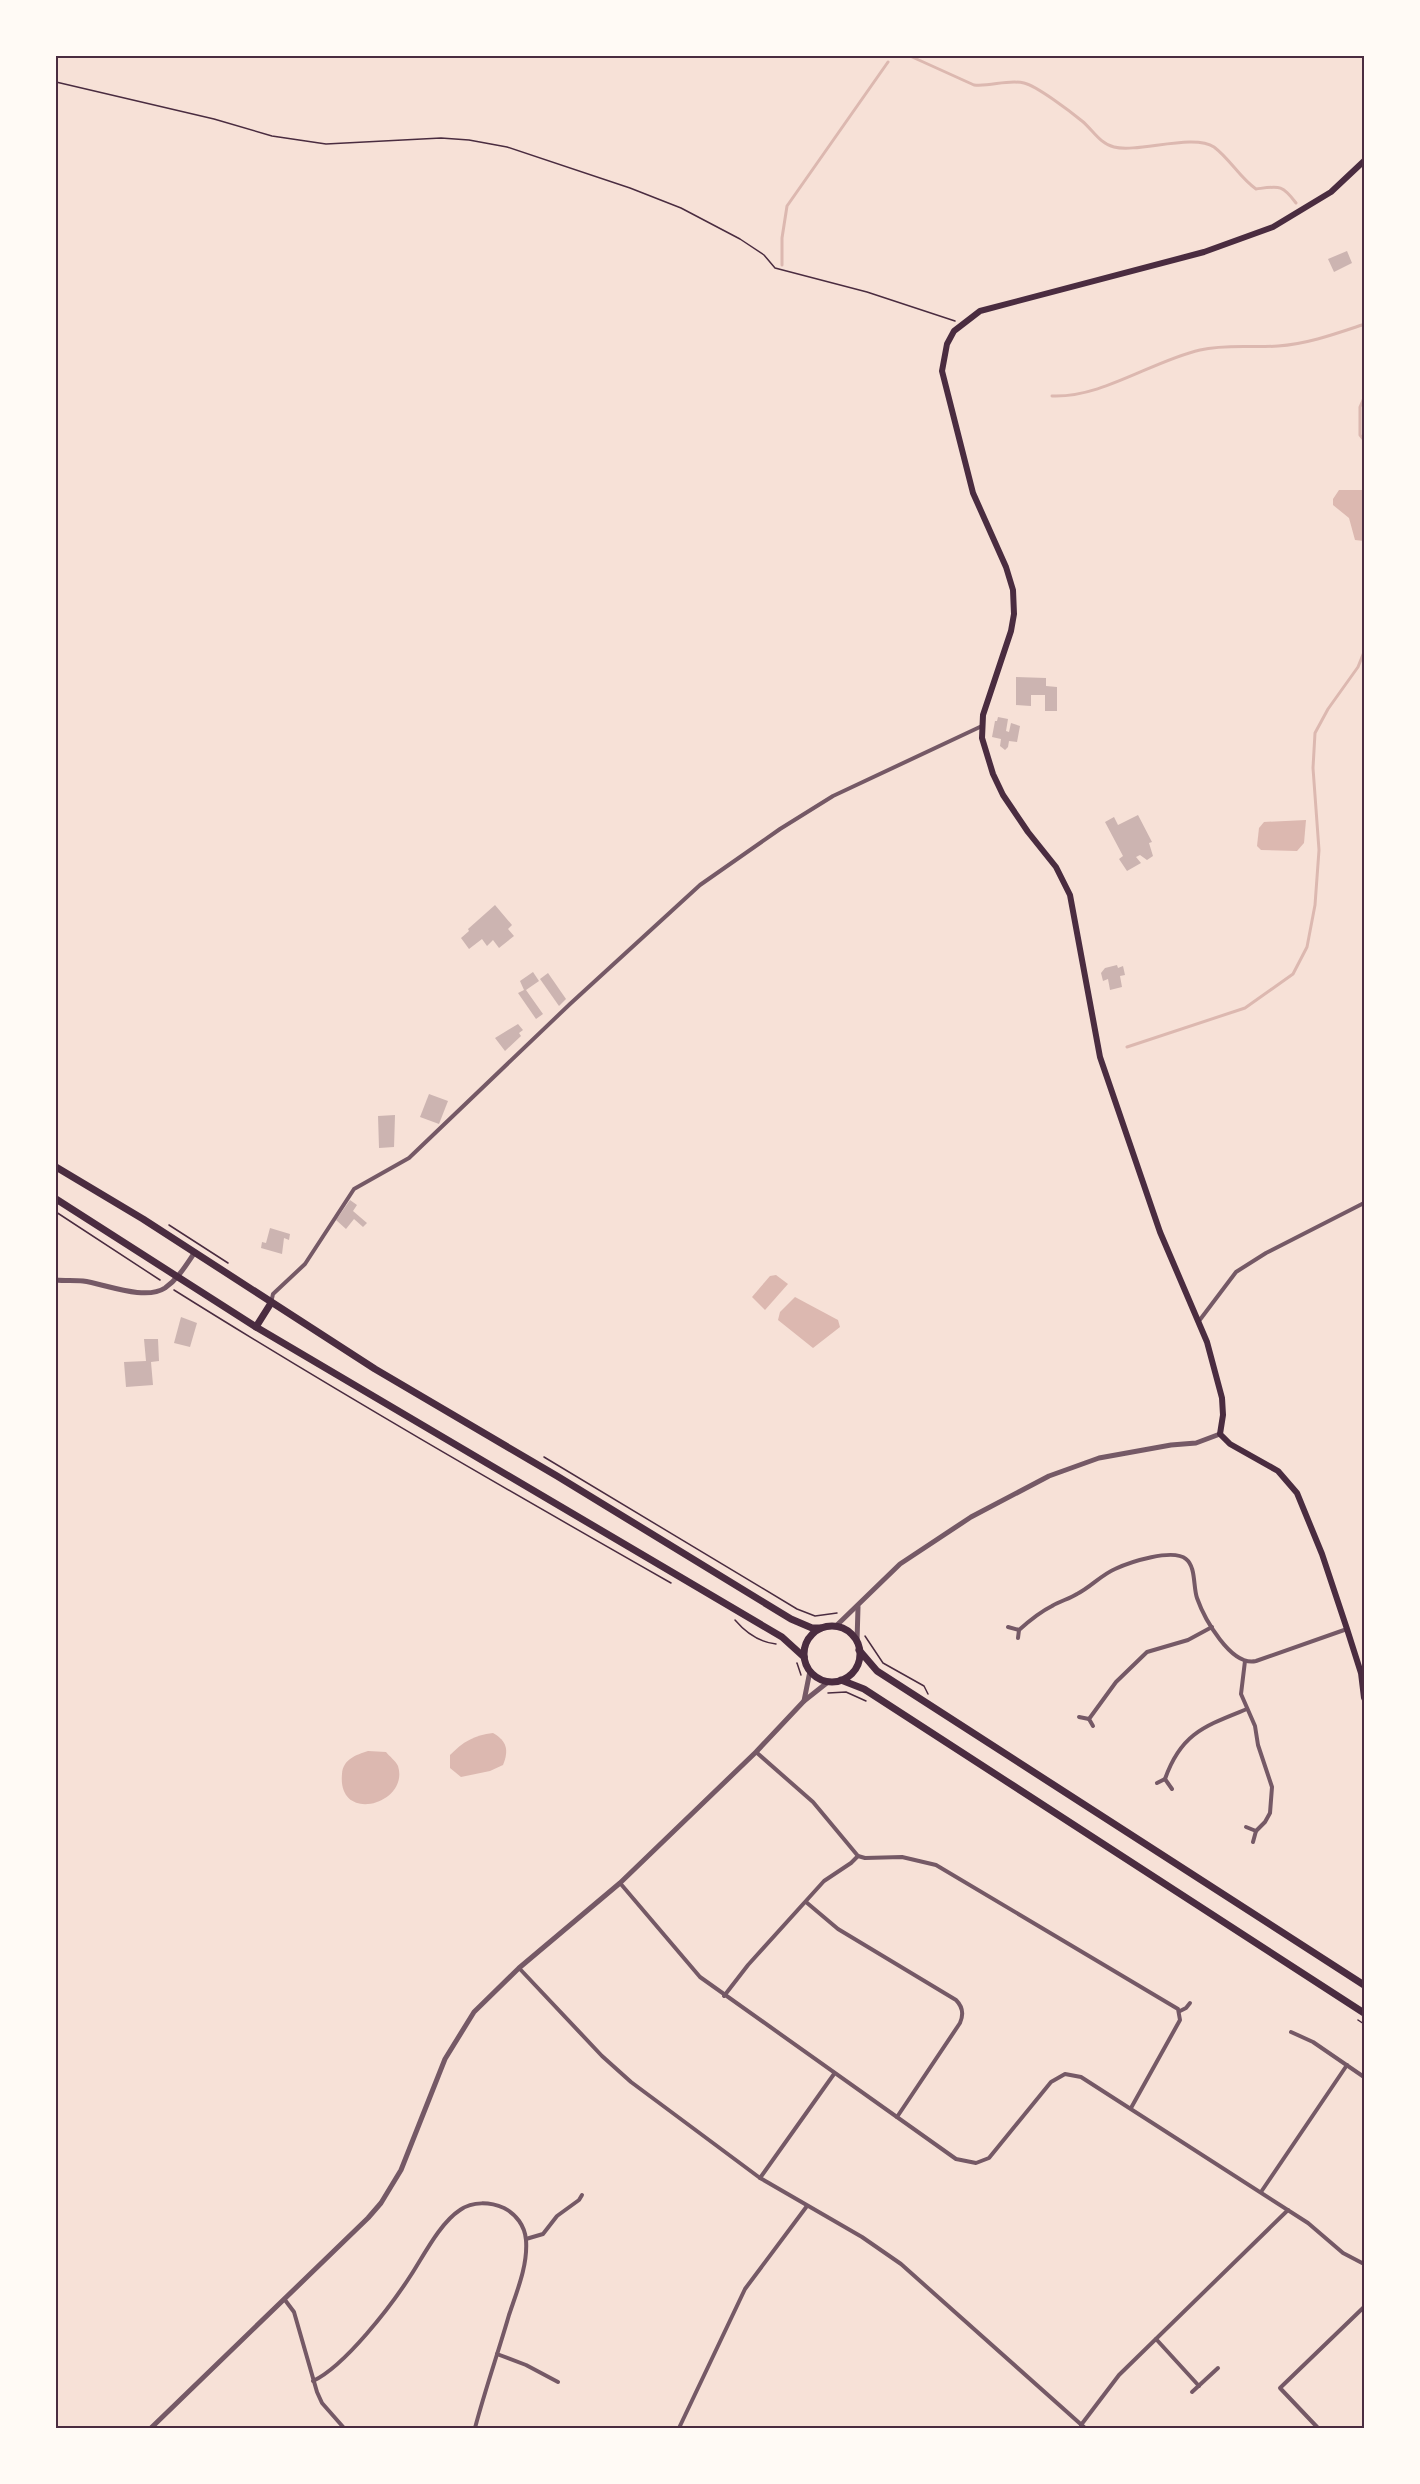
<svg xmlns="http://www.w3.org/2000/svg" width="1420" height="2484" viewBox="0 0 1420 2484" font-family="'Roboto Condensed',sans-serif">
  <rect width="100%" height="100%" fill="#f7e1d7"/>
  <g fill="#dcb8b0">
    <path d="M 1339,490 L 1364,490 L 1364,541 L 1355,540 L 1349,518 L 1333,505 L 1333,499 Z"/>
    <path d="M 1306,820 L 1304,843 L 1297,851 L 1261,850 L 1257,846 L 1259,828 L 1264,822 Z"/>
    <path d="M 776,1275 L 788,1284 L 765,1310 L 752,1297 L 770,1276 Z"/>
    <path d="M 795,1297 L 838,1320 L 840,1327 L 813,1348 L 778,1320 L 780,1312 Z"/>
    <path d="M 493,1733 C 507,1741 509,1750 503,1765 L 490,1771 L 461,1777 L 450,1768 L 450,1755 C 463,1742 474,1735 493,1733 Z"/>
    <path d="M 368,1751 L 386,1752 C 389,1756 396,1761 398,1766 C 410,1804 337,1825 342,1774 C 343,1759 356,1755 368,1751 Z"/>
  </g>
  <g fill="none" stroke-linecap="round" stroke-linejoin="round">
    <g stroke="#dcb8b0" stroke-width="3">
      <path d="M 910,56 L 974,85 C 990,87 1008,79 1024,83 C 1037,86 1071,112 1082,121 C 1092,129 1100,144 1114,147 C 1138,153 1194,133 1214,147 C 1230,159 1240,178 1256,189 C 1279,186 1282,184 1296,203"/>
      <path d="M 782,265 L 782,238 L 787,206 L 888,62"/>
      <path d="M 1052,396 C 1102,398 1152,361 1200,350 C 1226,344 1252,348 1278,346 C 1307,344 1335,334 1362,325 L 1364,327"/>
      <path d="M 1364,398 L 1360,407 L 1360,435 L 1364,440"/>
      <path d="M 1127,1047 L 1245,1008 L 1293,974 L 1307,947 L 1315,905 L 1319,850 L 1313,768 L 1315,733 L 1328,709 L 1358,667 L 1364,652"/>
    </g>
  </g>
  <g fill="#ccb4b1">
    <path d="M 1347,251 L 1352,263 L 1334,272 L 1328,259 Z"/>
    <path d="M 1016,677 L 1046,678 L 1046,686 L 1057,687 L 1057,711 L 1045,711 L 1045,695 L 1031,695 L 1031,706 L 1016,705 Z"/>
    <path d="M 998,717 L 1008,719 L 1006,731 L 1009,732 L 1011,723 L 1020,726 L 1017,742 L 1009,741 L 1008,747 L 1005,750 L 1000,746 L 1001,739 L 992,737 L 995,721 L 997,721 Z"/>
    <path d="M 1138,815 L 1152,842 L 1149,843 L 1153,856 L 1147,860 L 1140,855 L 1136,857 L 1141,863 L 1127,871 L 1119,859 L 1123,856 L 1105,822 L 1114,817 L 1118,825 Z"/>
    <path d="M 495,905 L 512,925 L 508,929 L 514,936 L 499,948 L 493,940 L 487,946 L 482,939 L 469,949 L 461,938 L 469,931 L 468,929 Z"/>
    <path d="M 1117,965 L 1118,968 L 1123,966 L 1125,975 L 1120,976 L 1122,987 L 1110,990 L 1108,979 L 1103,981 L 1101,973 L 1105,968 Z"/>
    <path d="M 533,972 L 539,981 L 526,990 L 543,1014 L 536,1019 L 518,993 L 524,990 L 520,981 Z"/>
    <path d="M 548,973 L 566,999 L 559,1006 L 540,979 Z"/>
    <path d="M 518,1024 L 523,1030 L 519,1033 L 521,1036 L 505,1051 L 495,1038 Z"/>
    <path d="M 429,1094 L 448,1101 L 439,1124 L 420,1117 Z"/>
    <path d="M 395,1115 L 394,1147 L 379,1148 L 378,1116 Z"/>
    <path d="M 350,1200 L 357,1205 L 353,1211 L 367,1223 L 363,1227 L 354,1219 L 346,1229 L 336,1220 Z"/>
    <path d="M 270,1228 L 290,1234 L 289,1240 L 284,1238 L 282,1254 L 261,1248 L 262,1242 L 266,1243 Z"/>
    <path d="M 181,1317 L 197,1323 L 190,1347 L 174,1343 Z"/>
    <path d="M 144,1339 L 158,1339 L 159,1361 L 151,1362 L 153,1385 L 126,1387 L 124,1362 L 146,1361 Z"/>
  </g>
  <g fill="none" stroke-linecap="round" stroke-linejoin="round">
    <g stroke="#4a2c40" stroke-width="1.5">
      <path d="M 56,82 L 214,119 L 272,136 L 326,144 L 441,138 L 469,140 L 507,147 L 630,188 L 681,208 L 740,239 L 764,255 L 775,268 L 867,292 L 955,321"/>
      <path d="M 56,1212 L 160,1280"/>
      <path d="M 169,1225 L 228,1263"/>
      <path d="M 174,1290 C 337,1392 504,1488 671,1583"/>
      <path d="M 544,1457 L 797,1609 L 815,1616 L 837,1613"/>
      <path d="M 735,1620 C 746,1633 759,1642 776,1644"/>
      <path d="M 865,1636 L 883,1663 L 924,1686 L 928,1694"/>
      <path d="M 797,1663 L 801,1675"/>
      <path d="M 828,1693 L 846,1692 L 866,1701"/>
      <path d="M 1358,2020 L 1364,2024"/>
    </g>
    <g stroke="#755966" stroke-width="4">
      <path d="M 271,1303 L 273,1294 L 305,1264 L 354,1189 L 409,1158 L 570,1004 L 700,885 L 780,829 L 833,796 L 982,726"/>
      <path d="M 1199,1321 L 1236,1272 L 1266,1253 L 1364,1203"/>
      <path d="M 1008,1627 L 1019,1630"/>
      <path d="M 1018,1638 L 1019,1630 C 1029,1621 1040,1612 1052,1606 C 1060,1601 1069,1599 1077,1594 C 1091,1587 1101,1575 1115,1569 C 1130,1562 1173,1548 1186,1559 C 1196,1567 1193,1586 1197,1598 C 1204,1618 1231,1667 1256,1661 L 1347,1629"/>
      <path d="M 1245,1661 L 1241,1694 L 1255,1726 L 1258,1745 L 1272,1787 L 1270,1813 L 1265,1822 L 1256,1831 L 1253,1842"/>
      <path d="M 1079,1717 L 1089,1719"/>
      <path d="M 1093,1726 L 1089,1719 L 1116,1682 L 1147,1652 L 1188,1640 L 1212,1627"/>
      <path d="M 756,1752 L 813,1802 L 858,1856 L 865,1858 L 902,1857 L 936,1865 L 1178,2009 L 1180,2020 L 1131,2108"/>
      <path d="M 1157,1783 L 1165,1779"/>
      <path d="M 1172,1789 L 1165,1779 C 1181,1733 1205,1726 1247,1709"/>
      <path d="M 1246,1827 L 1256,1831"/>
      <path d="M 620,1883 L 700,1977 L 956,2159 L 976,2163 L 989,2158 L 1051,2082 L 1065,2074 L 1081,2077 L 1308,2223 L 1343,2253 L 1364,2264"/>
      <path d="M 806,1902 L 838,1929 L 956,2000 C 963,2007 964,2014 960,2023 L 897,2117"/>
      <path d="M 519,1968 L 602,2056 L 631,2082 L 760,2178 L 862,2237 L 901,2264 L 1085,2428"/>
      <path d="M 724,1996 L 748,1965 L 824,1881 L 851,1863 L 858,1856"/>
      <path d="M 1180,2011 L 1186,2008 L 1190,2003"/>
      <path d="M 1291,2032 L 1313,2042 L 1364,2077"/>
      <path d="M 760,2178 L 834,2074"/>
      <path d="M 1261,2192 L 1347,2065"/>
      <path d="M 526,2239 L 543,2234 L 557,2216 L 579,2200 L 582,2195"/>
      <path d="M 285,2300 L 294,2312 L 317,2392 L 322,2403 L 344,2428"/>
      <path d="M 1156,2339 L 1199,2386"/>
      <path d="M 497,2354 L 526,2365 L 558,2382"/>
      <path d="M 313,2381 C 345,2366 391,2306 411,2275 C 424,2255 440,2223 460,2210 C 473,2201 490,2202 504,2208 C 516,2214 525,2226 526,2240 C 528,2265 517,2291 509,2315 C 498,2353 485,2390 475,2428"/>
      <path d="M 1192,2392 L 1218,2368"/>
      <path d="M 1081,2425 L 1119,2375 L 1288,2210"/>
      <path d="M 679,2428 L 745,2289 L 807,2206"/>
      <path d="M 1318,2428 L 1280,2388 L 1364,2307"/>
    </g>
    <g stroke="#755966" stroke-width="5">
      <path d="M 56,1280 C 65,1281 74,1280 83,1281 C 105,1284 145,1301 165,1288 C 178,1279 186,1265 195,1252"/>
      <path d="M 836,1626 L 900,1564 L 971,1517 L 1049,1476 L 1099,1458 L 1171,1445 L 1196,1443 L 1220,1434"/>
      <path d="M 857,1642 L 858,1607"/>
      <path d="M 804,1701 L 810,1671"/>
      <path d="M 151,2428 L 368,2218 L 381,2203 L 401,2170 L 445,2059 L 474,2012 L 519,1968 L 620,1883 L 756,1752 L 804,1701 L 828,1682"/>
    </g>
    <path stroke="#4a2c40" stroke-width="6" d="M 1364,161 L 1331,192 L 1273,227 L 1204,252 L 980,311 L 954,331 L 947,344 L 942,371 L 973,493 L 1006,567 L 1013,590 L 1014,614 L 1011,631 L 983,715 L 982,738 L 993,774 L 1003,795 L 1028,832 L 1056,867 L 1070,895 L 1100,1057 L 1160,1232 L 1207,1342 L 1222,1398 L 1223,1415 L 1220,1434 L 1230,1444 L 1278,1471 L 1297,1493 L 1322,1554 L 1347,1629 L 1361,1673 L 1364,1698"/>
    <g stroke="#4a2c40" stroke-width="7">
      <path d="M 56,1167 L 143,1219 L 375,1369 L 557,1476 L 791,1619 L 812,1628 L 821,1628"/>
      <path d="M 56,1199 L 256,1327 L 782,1637 L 804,1657"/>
      <path d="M 256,1327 L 271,1303"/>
      <circle cx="832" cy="1654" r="28"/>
      <path d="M 859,1650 L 877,1671 L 1364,1985"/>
      <path d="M 841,1680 L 864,1689 L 1364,2013"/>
    </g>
  </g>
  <rect width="1420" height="2484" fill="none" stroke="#fffaf5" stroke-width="114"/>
  <rect x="57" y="57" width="1306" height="2370" fill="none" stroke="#4a2c40" stroke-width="2"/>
</svg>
